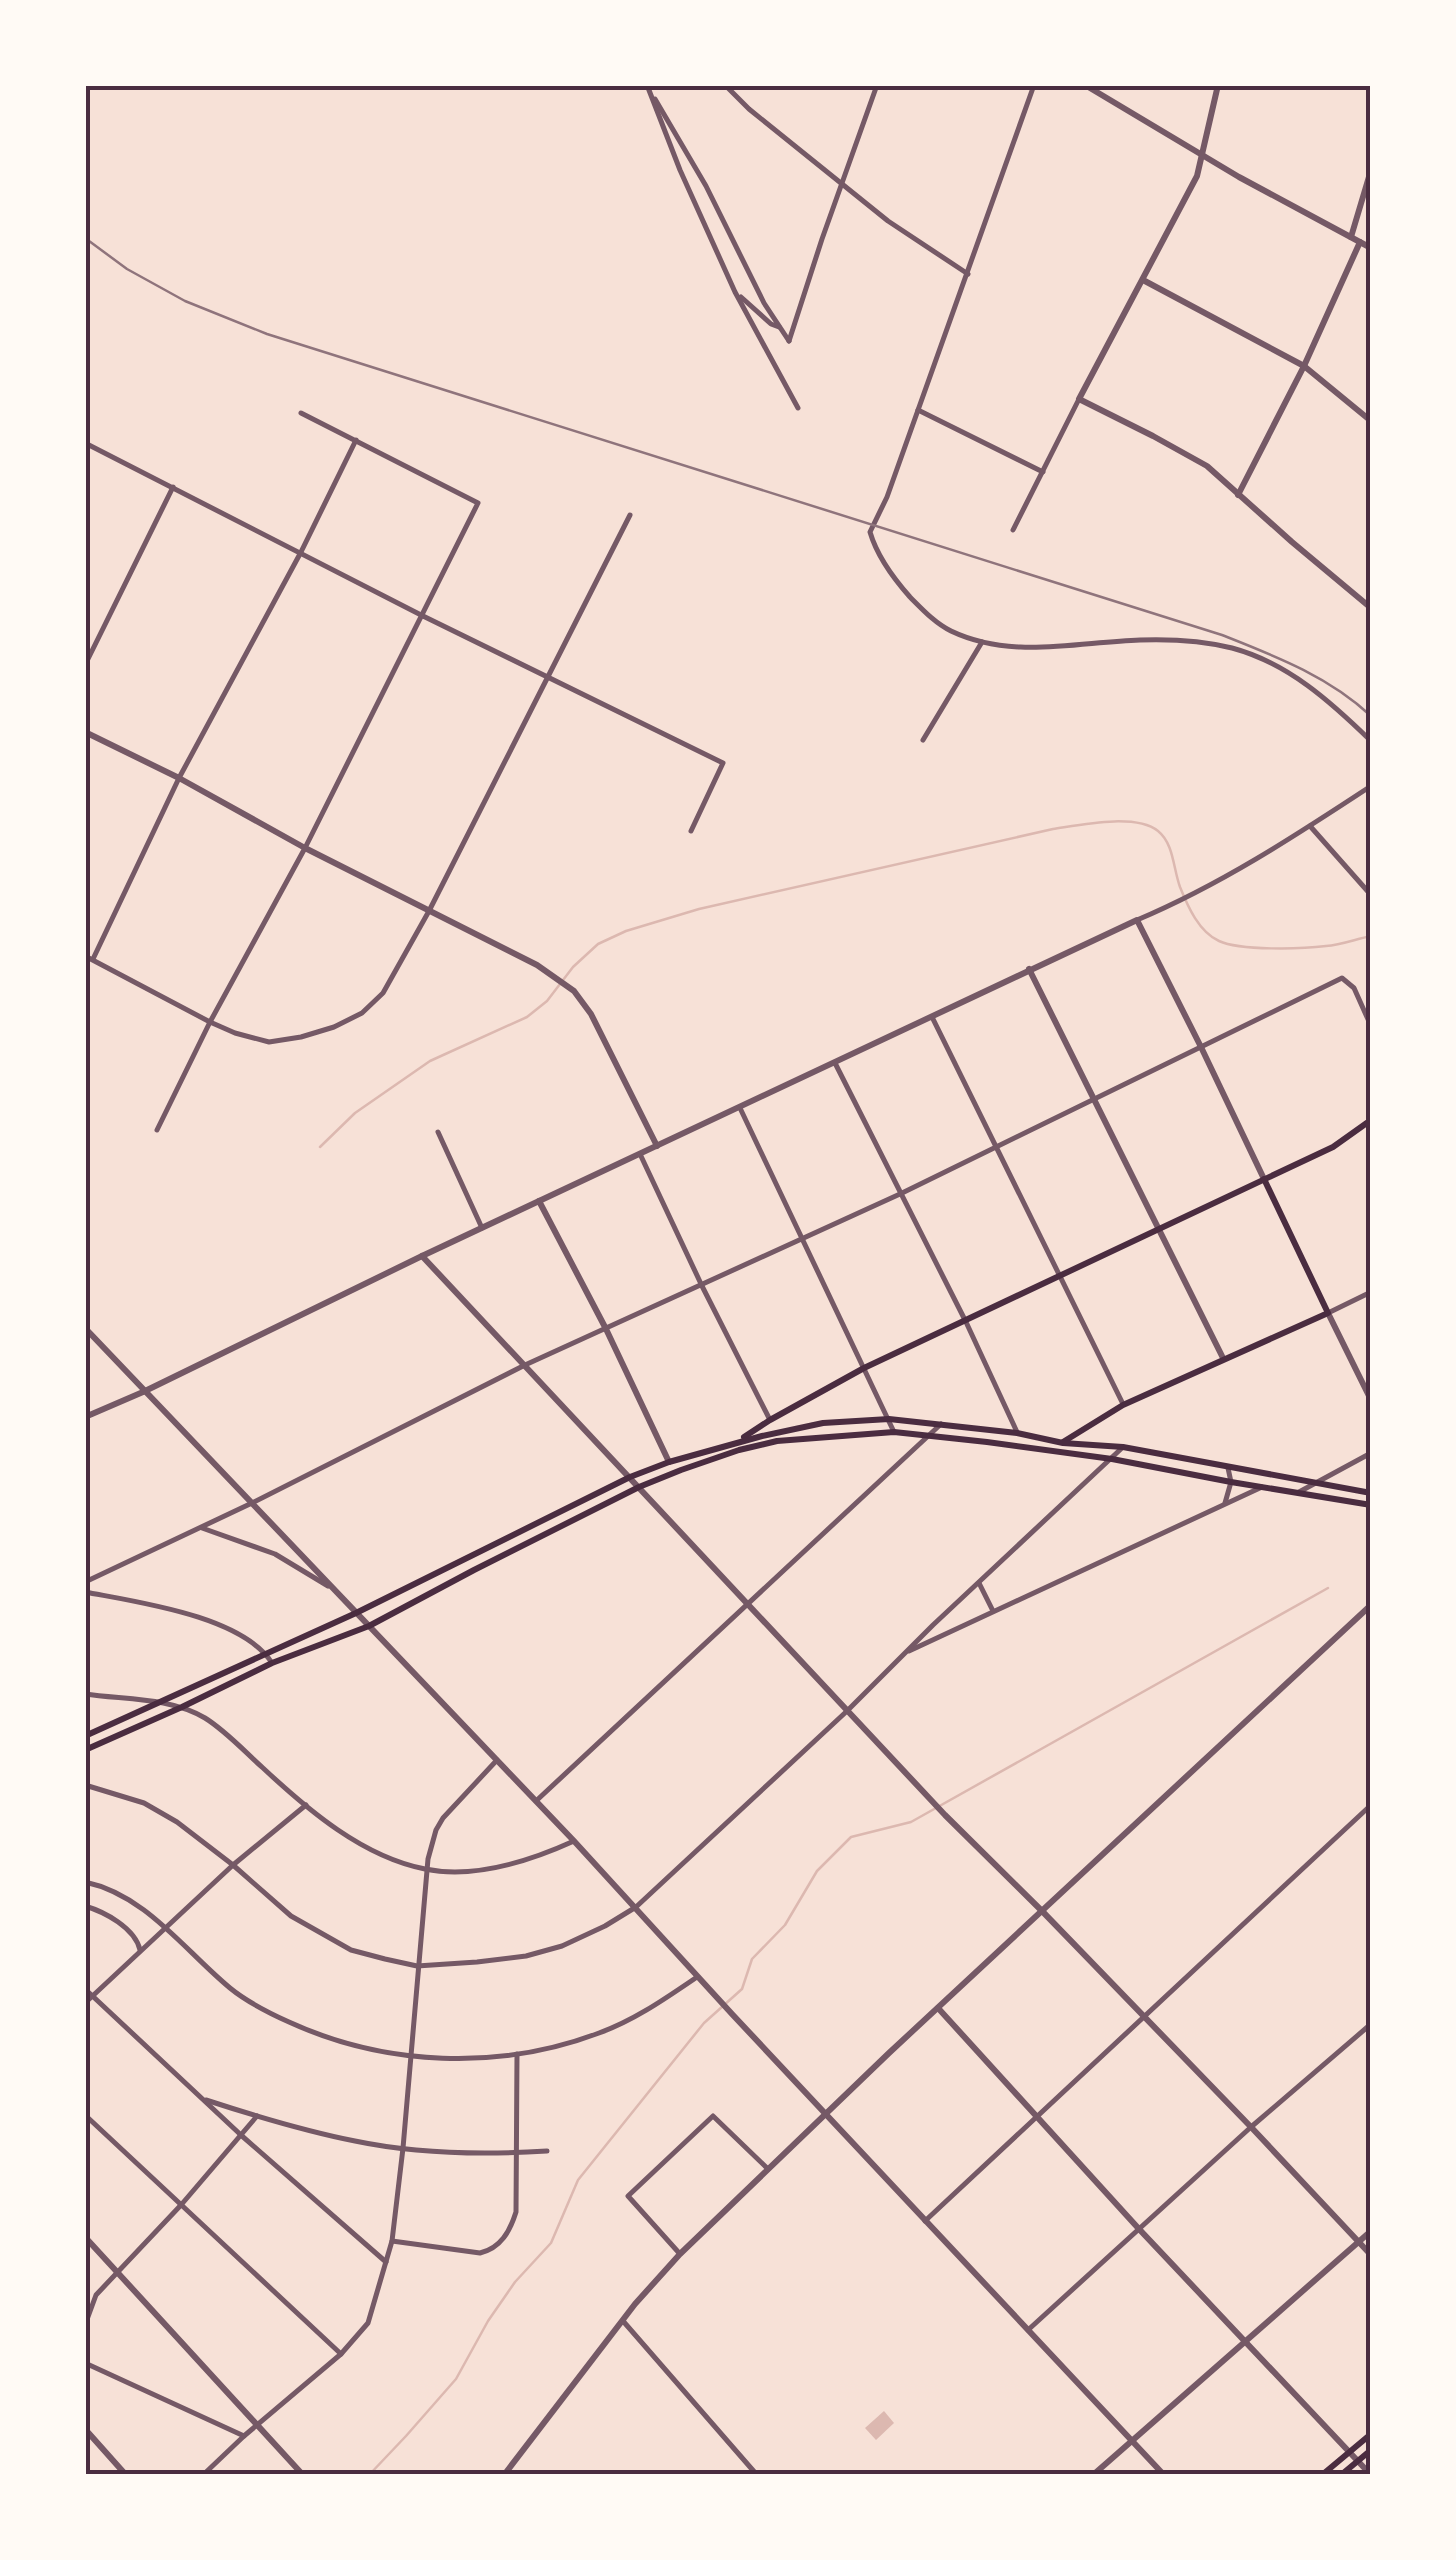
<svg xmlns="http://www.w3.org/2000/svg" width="1456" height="2560" viewBox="0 0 1456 2560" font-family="'Asap Condensed',sans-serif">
  <rect width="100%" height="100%" fill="#f7e1d7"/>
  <path fill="#dcb8b0" d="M 884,2411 L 894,2423 L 876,2440 L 865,2428 Z"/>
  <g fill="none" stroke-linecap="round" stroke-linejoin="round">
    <g stroke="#dcb8b0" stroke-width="2.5">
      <path d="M 320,1147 L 355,1113 L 430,1061 L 527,1017 L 547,1001 L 573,967 L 598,944 L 626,931 L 699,909 L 1053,829 C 1080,825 1135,813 1158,831 C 1174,844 1173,868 1180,887 C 1188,907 1199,932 1219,941 C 1240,951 1302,949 1326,946 C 1341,945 1356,939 1371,936"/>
      <path d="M 369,2475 L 406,2436 L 456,2379 L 488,2321 L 515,2282 L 551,2243 L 578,2180 L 704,2023 L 742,1989 L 752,1959 L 785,1925 L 817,1871 L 851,1837 L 911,1822 L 1328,1588"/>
    </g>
    <g stroke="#755966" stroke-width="5">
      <path d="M 647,85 L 680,170 L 735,292 L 798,408"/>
      <path d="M 725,85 L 749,109 L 888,221 L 968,274"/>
      <path d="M 1034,85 L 887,497 L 870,532 C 877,556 894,579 910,597 C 923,610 935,623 951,631 C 1012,660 1077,642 1140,640 C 1169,639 1204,641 1232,648 C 1288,663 1331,702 1371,741"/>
      <path d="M 655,99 L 706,186 L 764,303 L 789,341"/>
      <path d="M 741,297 L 771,324 L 779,327"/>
      <path d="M 789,341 L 822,239 L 877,85"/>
      <path d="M 918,410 L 1043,472"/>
      <path d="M 85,443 L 423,616 L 723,763 L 691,831"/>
      <path d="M 1013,530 L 1079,399"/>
      <path d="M 85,665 L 173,487"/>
      <path d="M 923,740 L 982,642"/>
      <path d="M 1310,826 L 1371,895"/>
      <path d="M 1137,920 C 1220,885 1295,836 1371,786"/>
      <path d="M 85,956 L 210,1022 L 235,1033 L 269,1042 L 301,1037 L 334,1027 L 362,1013 L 383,993 L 429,911 L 630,515"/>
      <path d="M 93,959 L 179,778 L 301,552 L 356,440"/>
      <path d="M 932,1017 L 1123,1404"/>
      <path d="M 835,1063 L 966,1322 L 1017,1432"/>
      <path d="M 740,1108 L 894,1432"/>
      <path d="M 157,1130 L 210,1022 L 305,848 L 478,503 L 301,413"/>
      <path d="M 438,1132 L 482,1228"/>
      <path d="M 640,1154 L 702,1286 L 770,1420"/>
      <path d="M 1328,1313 L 1371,1292"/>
      <path d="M 1299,1492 L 1371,1453"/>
      <path d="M 1225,1503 L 1231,1482 L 1228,1468"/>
      <path d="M 202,1528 L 275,1554 L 328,1586"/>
      <path d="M 85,1582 L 252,1503 L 525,1365 L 900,1194 L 1342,978 L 1354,988 L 1371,1026"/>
      <path d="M 979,1583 L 993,1611"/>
      <path d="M 85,1592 C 137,1602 242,1616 272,1663"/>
      <path d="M 909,1651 L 1262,1487"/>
      <path d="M 85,1694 C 125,1700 169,1697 205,1718 C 226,1731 245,1752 263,1768 C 308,1810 363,1857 425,1869 C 473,1879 530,1861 574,1841"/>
      <path d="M 85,1785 L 144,1803 L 177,1822 L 233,1865 L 291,1916 L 351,1950 L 385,1959 L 417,1966 L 477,1962 L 526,1956 L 562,1946 L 605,1926 L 636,1907 L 847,1711 L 933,1625 L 1123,1447"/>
      <path d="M 536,1801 L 941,1424"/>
      <path d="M 85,1882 C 146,1895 184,1950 230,1988 C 247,2002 269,2013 289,2022 C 385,2066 499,2071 599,2033 C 635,2020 666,1998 697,1977"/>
      <path d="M 85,1906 C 105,1912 135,1928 140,1950"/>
      <path d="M 85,1989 L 242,2136 L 386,2262"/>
      <path d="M 85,2003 L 233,1865 L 306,1805"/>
      <path d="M 206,2100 C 255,2116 305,2131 355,2141 C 417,2154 483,2155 547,2151"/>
      <path d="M 85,2115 L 341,2354"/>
      <path d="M 925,2221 L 1371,1805"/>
      <path d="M 392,2241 L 480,2253 C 501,2248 510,2231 516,2212 L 517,2054"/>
      <path d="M 680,2254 L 628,2196 L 713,2116 L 768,2169"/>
      <path d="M 623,2321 L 757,2475"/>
      <path d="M 85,2325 L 96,2295 L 181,2205 L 257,2116"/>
      <path d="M 1028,2330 L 1251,2127 L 1371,2024"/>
      <path d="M 85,2363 L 244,2436"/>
      <path d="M 203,2475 L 244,2436 L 341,2354 L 368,2323 L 392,2241 L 403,2148 L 428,1859 L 436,1830 L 443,1818 L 497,1760"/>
    </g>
    <g stroke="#755966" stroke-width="6">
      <path d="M 1085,85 L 1239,177 L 1371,248"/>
      <path d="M 1218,85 L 1197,176 L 1079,399 L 1153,436 L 1207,466 L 1292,542 L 1371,608"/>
      <path d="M 1351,237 L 1371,170"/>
      <path d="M 1143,280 L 1304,366 L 1371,421"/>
      <path d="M 1238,495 L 1304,366 L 1360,242"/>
      <path d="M 85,732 L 179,778 L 305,848 L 537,965 L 574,991 L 591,1014 L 657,1146"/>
      <path d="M 1029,969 L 1223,1358"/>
      <path d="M 539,1201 L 606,1329 L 669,1462"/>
      <path d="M 422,1256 L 945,1815 L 1042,1911 L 1251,2127 L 1371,2255"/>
      <path d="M 1328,1313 L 1371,1400"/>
      <path d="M 85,1328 L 574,1841 L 732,2014 L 1164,2475"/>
      <path d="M 85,1417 L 143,1392 L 422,1256 L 1137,920 L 1201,1047 L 1264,1179"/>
      <path d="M 938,2008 L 1139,2229 L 1371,2475"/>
      <path d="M 85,2237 L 303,2475"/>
      <path d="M 85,2429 L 126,2475"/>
      <path d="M 504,2475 L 635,2304 L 680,2254 L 889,2053 L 1371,1605"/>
      <path d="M 1093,2475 L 1371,2231"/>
    </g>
    <g stroke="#4a2c40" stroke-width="6">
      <path d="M 744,1437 L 770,1420 L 864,1368 L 1333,1147 L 1371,1120"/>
      <path d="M 1063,1442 L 1123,1405 L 1328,1313 L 1264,1179"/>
      <path d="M 85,1736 L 356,1613 L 630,1477 L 669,1462 L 762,1436 L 823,1423 L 889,1419 L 1017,1433 L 1063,1443 L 1123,1447 L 1371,1493"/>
      <path d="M 85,1750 L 182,1707 L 272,1663 L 369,1626 L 474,1570 L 639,1487 L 681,1470 L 739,1450 L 777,1441 L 894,1432 L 987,1442 L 1112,1459 L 1231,1482 L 1371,1505"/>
      <path d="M 1322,2475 L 1371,2434"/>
      <path d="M 1341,2475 L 1371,2450"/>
    </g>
    <path stroke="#8f747c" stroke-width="2.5" d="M 85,238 L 127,269 L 185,301 L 267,334 L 1222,635 C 1275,656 1328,676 1371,716"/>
  </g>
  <rect width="1456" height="2560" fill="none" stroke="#fffaf5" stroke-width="175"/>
  <rect x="88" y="88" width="1280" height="2384" fill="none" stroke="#4a2c40" stroke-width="4"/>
</svg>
